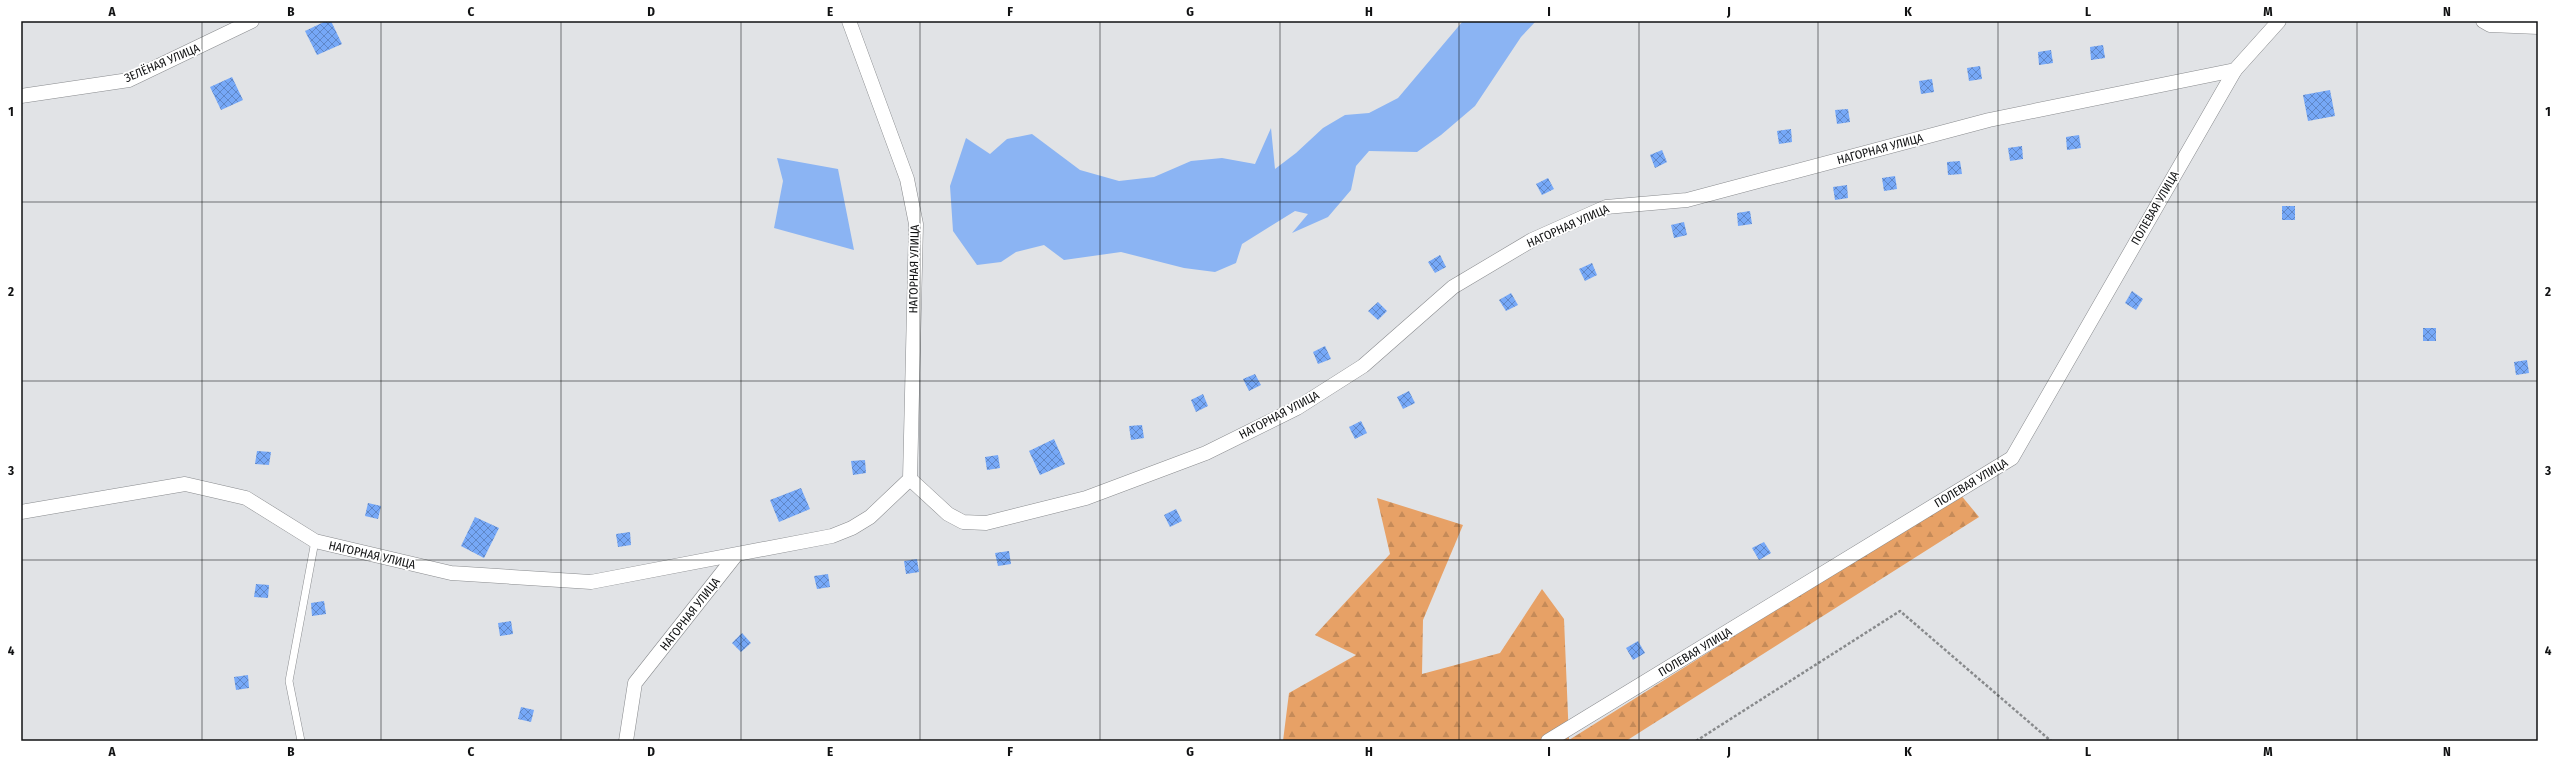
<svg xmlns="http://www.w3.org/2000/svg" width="2559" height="762" viewBox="0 0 2559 762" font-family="'Fira Sans Condensed',sans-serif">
  <defs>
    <pattern id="forest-firs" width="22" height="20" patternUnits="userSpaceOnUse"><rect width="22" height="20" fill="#e7a166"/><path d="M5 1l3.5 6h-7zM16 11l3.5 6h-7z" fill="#c58a58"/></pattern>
    <pattern id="building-cross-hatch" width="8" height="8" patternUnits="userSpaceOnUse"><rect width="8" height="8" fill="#76a8f7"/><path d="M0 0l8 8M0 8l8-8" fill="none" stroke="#5f87c7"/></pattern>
  </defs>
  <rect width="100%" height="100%" fill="#e1e3e6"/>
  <path fill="url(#forest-firs)" d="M 1960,494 L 1979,517 L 1626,741 L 1283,741 L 1289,693 L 1356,655 L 1315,635 L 1390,554 L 1377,498 L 1463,525 L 1423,620 L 1422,674 L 1500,653 L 1542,589 L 1564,619 L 1569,740 Z"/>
  <g fill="#8bb4f3">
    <path d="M 1463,21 L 1536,21 L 1521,37 L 1475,106 L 1441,135 L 1417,152 L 1369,151 L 1356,166 L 1351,190 L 1328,217 L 1292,233 L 1308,214 L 1295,211 L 1242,244 L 1236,263 L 1215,272 L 1184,268 L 1121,252 L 1064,260 L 1044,245 L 1016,252 L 1001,262 L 977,265 L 953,231 L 950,186 L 966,138 L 990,154 L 1007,139 L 1032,134 L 1080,170 L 1119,181 L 1154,177 L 1191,161 L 1222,158 L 1255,164 L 1271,128 L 1275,169 L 1296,153 L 1323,128 L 1345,115 L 1369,113 L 1398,98 Z"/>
    <path d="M 777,158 L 838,169 L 854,250 L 774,228 L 783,181 Z"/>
  </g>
  <g fill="url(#building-cross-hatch)">
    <path d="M 326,21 L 331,21 L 342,44 L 317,55 L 305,31 Z"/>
    <path d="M 2103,45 L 2105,58 L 2091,60 L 2090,47 Z"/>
    <path d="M 2051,50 L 2053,63 L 2039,65 L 2038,52 Z"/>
    <path d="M 1980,66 L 1982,79 L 1969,81 L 1967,68 Z"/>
    <path d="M 232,77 L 243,100 L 221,110 L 210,87 Z"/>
    <path d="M 1932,79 L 1934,92 L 1921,94 L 1919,81 Z"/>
    <path d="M 2330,90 L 2335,116 L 2308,121 L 2303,95 Z"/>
    <path d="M 1848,109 L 1850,122 L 1837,124 L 1835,110 Z"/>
    <path d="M 1791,129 L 1792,142 L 1779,144 L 1777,131 Z"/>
    <path d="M 2079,135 L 2081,148 L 2067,150 L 2066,137 Z"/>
    <path d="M 2022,146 L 2023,159 L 2010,161 L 2008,148 Z"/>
    <path d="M 1662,150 L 1667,162 L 1655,168 L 1650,155 Z"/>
    <path d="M 1960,161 L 1962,174 L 1948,175 L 1947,162 Z"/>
    <path d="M 1895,176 L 1897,189 L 1884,191 L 1882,178 Z"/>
    <path d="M 1548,178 L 1554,189 L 1542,195 L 1536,184 Z"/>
    <path d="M 1847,185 L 1848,198 L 1835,200 L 1833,187 Z"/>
    <rect x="2282" y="206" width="13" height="14"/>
    <path d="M 1750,211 L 1752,224 L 1738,226 L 1737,213 Z"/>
    <path d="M 1684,222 L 1687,235 L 1674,238 L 1671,225 Z"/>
    <path d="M 1440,255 L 1446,267 L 1435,273 L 1428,262 Z"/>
    <path d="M 1592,263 L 1597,275 L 1585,281 L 1579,269 Z"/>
    <path d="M 2132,291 L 2143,299 L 2136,310 L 2125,303 Z"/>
    <path d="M 1511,293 L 1518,305 L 1506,311 L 1499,300 Z"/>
    <path d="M 1378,302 L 1387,311 L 1378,320 L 1368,311 Z"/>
    <rect x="2423" y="328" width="13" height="13"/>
    <path d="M 1325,346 L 1331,359 L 1318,364 L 1313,352 Z"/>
    <path d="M 2527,360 L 2529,373 L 2516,375 L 2514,362 Z"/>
    <path d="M 1255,374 L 1261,385 L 1249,391 L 1243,379 Z"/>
    <path d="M 1409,391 L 1415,403 L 1403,409 L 1397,397 Z"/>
    <path d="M 1203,394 L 1208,406 L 1196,412 L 1191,400 Z"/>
    <path d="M 1361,421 L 1367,433 L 1355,439 L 1349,427 Z"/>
    <path d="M 1142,425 L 1144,438 L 1131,440 L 1129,426 Z"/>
    <path d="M 1054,439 L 1065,464 L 1040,475 L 1029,451 Z"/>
    <path d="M 257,451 L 271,452 L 269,465 L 255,464 Z"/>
    <path d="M 998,455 L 1000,468 L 987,470 L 985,457 Z"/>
    <path d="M 865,460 L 866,473 L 853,475 L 851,461 Z"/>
    <path d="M 801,488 L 810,509 L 779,522 L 770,500 Z"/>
    <path d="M 368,503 L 381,506 L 378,519 L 365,516 Z"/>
    <path d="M 1176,509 L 1182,521 L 1170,527 L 1164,515 Z"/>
    <path d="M 475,517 L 499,528 L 484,558 L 461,546 Z"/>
    <path d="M 630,532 L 631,545 L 618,547 L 616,534 Z"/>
    <path d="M 1764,542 L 1771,553 L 1759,560 L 1752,548 Z"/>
    <path d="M 1009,551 L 1011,564 L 998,566 L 995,553 Z"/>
    <path d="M 917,559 L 919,572 L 906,574 L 904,561 Z"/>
    <path d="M 828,574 L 830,587 L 817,589 L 814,576 Z"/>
    <path d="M 256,584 L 269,585 L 268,598 L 254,597 Z"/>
    <path d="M 324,601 L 326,614 L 312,616 L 311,603 Z"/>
    <path d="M 511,621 L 513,634 L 500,636 L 498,623 Z"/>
    <path d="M 742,633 L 751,643 L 741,652 L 732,643 Z"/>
    <path d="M 1638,641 L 1645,653 L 1633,660 L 1626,648 Z"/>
    <path d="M 248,675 L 249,688 L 236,690 L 234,677 Z"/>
    <path d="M 521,707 L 534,710 L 531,722 L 518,719 Z"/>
  </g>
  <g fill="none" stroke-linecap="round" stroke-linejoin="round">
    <defs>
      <path id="service" d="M 301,741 L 289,681 L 315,541"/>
      <g id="minor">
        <path d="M 2483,21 L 2490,25 L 2538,27"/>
        <path d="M 21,96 L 129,80 L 252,21"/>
        <path d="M 910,479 L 948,514 L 963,522 L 986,523 L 1086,498 L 1206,453 L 1297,408 L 1363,366 L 1453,287 L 1532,240 L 1606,207 L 1687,200 L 1989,120 L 2235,70 L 2279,21"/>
        <path d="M 21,512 L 185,484 L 246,498 L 315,541 L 451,573 L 591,582 L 832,536 L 852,528 L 870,517 L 910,479 L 916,224 L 907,179 L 849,21"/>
        <path d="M 626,741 L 635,683 L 736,555"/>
        <path d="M 1548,741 L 2012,458 L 2235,70"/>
      </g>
    </defs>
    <use href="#service" stroke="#898b8e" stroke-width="8"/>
    <use href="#minor" stroke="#898b8e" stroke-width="15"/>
    <path stroke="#888a8c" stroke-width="2.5" stroke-dasharray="3 2" stroke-linecap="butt" d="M 1696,741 L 1900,611 L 2051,741"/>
    <use href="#service" stroke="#fff" stroke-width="7"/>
    <use href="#minor" stroke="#fff" stroke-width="14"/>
  </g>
  <path fill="none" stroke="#111213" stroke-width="1" stroke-opacity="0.55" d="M 202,21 L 202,741M 381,21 L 381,741M 561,21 L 561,741M 741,21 L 741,741M 920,21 L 920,741M 1100,21 L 1100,741M 1280,21 L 1280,741M 1459,21 L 1459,741M 1639,21 L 1639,741M 1818,21 L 1818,741M 1998,21 L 1998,741M 2178,21 L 2178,741M 2357,21 L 2357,741M 21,202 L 2538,202M 21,381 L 2538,381M 21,560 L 2538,560"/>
  <g text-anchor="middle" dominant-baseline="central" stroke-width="3.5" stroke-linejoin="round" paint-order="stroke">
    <g font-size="12" fill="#111213" stroke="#fff">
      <text transform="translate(162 63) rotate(-23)">ЗЕЛЁНАЯ УЛИЦА</text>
      <text transform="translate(1880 149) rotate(-15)">НАГОРНАЯ УЛИЦА</text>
      <text transform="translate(2155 208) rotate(-60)">ПОЛЕВАЯ УЛИЦА</text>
      <text transform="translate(1568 226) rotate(-24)">НАГОРНАЯ УЛИЦА</text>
      <text transform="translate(914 269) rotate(-89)">НАГОРНАЯ УЛИЦА</text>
      <text transform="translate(1279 415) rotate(-28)">НАГОРНАЯ УЛИЦА</text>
      <text transform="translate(1971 483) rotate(-31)">ПОЛЕВАЯ УЛИЦА</text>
      <text transform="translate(372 555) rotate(13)">НАГОРНАЯ УЛИЦА</text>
      <text transform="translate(690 614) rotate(-52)">НАГОРНАЯ УЛИЦА</text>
      <text transform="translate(1695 652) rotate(-31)">ПОЛЕВАЯ УЛИЦА</text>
    </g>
  </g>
  <rect width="2559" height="762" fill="none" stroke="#ffffff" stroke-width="44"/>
  <rect x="22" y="22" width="2515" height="718" fill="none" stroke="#111213" stroke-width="1.5"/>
  <g font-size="13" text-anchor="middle" font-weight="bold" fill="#111213">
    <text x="112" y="16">A</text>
    <text x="291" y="16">B</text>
    <text x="471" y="16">C</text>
    <text x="651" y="16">D</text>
    <text x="830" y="16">E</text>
    <text x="1010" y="16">F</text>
    <text x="1190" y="16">G</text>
    <text x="1369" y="16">H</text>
    <text x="1549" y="16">I</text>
    <text x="1729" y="16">J</text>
    <text x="1908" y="16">K</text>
    <text x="2088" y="16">L</text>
    <text x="2268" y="16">M</text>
    <text x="2447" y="16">N</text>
    <text x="11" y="116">1</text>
    <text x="2548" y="116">1</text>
    <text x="11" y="296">2</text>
    <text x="2548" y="296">2</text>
    <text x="11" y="475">3</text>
    <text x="2548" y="475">3</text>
    <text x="11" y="655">4</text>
    <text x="2548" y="655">4</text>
    <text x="112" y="756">A</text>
    <text x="291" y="756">B</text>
    <text x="471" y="756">C</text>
    <text x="651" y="756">D</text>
    <text x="830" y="756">E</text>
    <text x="1010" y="756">F</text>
    <text x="1190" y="756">G</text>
    <text x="1369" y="756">H</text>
    <text x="1549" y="756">I</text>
    <text x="1729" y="756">J</text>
    <text x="1908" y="756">K</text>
    <text x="2088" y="756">L</text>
    <text x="2268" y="756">M</text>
    <text x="2447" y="756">N</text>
  </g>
</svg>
